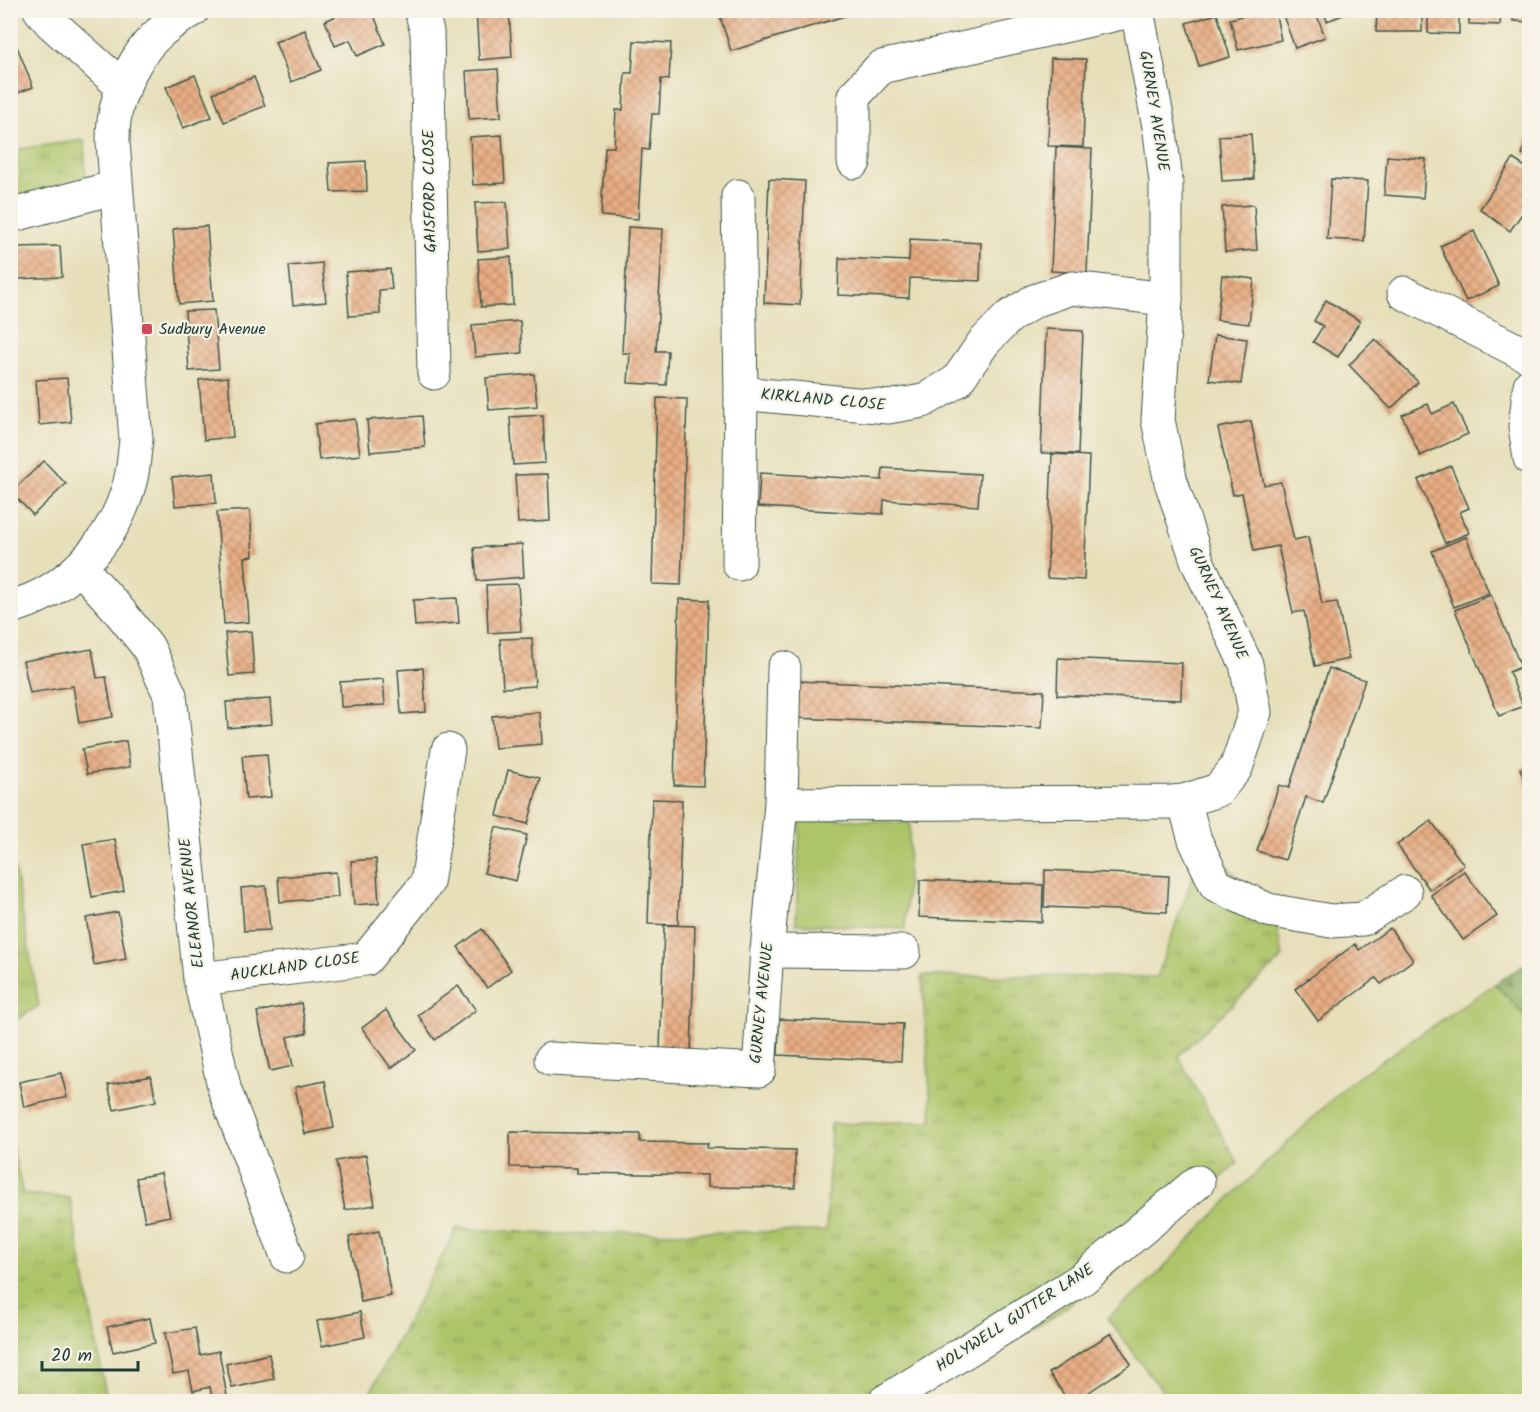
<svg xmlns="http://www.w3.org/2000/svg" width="1540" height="1412" viewBox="0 0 1540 1412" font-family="Kalam,sans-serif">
  <defs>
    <pattern id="forest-firs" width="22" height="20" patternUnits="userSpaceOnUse" patternTransform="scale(1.5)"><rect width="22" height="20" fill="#8aaa5d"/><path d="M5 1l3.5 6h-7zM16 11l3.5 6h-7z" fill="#708c4e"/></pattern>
    <pattern id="park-tufts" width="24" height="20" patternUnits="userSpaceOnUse" patternTransform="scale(1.5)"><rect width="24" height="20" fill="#aec469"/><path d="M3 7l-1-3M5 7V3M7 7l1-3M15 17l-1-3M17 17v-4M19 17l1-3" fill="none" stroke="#8da057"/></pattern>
    <pattern id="building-cross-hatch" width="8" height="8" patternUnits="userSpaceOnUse" patternTransform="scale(1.5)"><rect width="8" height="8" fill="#e9ae84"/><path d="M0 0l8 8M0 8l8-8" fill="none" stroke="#bc8f6d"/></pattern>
  </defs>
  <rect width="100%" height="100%" fill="#f7f3e8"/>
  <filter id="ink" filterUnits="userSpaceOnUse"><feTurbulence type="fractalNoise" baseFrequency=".0167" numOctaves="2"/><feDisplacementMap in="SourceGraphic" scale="12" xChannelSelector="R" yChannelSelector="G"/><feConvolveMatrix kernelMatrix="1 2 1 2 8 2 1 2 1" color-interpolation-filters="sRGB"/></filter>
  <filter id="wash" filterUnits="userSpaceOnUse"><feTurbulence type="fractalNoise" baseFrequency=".008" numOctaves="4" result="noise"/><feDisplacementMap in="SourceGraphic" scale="24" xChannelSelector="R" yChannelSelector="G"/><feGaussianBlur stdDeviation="1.35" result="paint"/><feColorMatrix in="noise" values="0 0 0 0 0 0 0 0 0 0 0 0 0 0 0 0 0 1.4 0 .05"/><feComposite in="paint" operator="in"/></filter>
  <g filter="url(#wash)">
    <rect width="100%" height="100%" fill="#e7dfba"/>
    <g fill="#aec469" stroke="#66804e" stroke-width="1.5">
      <path d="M 800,817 L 910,823 L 905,929 L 796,924 Z"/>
      <path d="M 1495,984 L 1529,1020 L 1529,1401 L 1170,1401 L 1107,1318 L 1145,1287 L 1227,1201 L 1350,1082 Z"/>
    </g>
    <path fill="url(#forest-firs)" stroke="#547448" stroke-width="1.5" d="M 1529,962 L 1529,1020 L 1495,984 Z"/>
    <g fill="url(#park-tufts)" stroke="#66804e" stroke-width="1.5">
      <path d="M 84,140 L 86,185 L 11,210 L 11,150 Z"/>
      <path d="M 1205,842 L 1274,915 L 1283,957 L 1178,1056 L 1238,1163 L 1124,1263 L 1053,1317 L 913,1401 L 365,1402 L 457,1228 L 550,1234 L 826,1231 L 831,1124 L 932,1121 L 922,976 L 1157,977 Z"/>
      <path d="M 10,843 L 39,1006 L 11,1023 L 10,1023 Z"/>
      <path d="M 10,1138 L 23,1194 L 70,1198 L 107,1401 L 11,1401 Z"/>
    </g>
    <g id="blocks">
      <g fill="url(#building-cross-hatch)">
        <path d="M 350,10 L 352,10 L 354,15 L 363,10 L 372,10 L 385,44 L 357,56 L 350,40 L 335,46 L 325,21 Z"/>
        <path d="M 476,10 L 509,10 L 512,57 L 479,60 Z"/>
        <path d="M 718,10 L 847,10 L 848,15 L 731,51 Z"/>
        <path d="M 1267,10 L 1275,10 L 1281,40 L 1238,50 L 1230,19 Z"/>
        <path d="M 1281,10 L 1315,10 L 1325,37 L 1295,48 Z"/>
        <path d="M 1323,10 L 1354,10 L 1354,11 L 1327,21 Z"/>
        <path d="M 1377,10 L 1422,10 L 1422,32 L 1376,32 Z"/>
        <path d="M 1428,10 L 1459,10 L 1459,34 L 1428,33 Z"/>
        <path d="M 1470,10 L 1501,10 L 1500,25 L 1469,24 Z"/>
        <path d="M 1513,10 L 1530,10 L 1530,22 L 1513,21 Z"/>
        <path d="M 1217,14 L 1230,57 L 1199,66 L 1186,23 Z"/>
        <path d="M 305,30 L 321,70 L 291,82 L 275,42 Z"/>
        <path d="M 14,39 L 33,87 L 10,96 L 10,40 Z"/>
        <path d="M 634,41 L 671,43 L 669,80 L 661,79 L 659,114 L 652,114 L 649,150 L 642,149 L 638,219 L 601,216 L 605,147 L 614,147 L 616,110 L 623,110 L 625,73 L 632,73 Z"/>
        <path d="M 1051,58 L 1086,59 L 1083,147 L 1048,146 Z"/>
        <path d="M 498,69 L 501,117 L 469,119 L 466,71 Z"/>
        <path d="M 195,75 L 212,117 L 183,128 L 166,87 Z"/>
        <path d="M 254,77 L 265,106 L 224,122 L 213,93 Z"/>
        <path d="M 1529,131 L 1530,131 L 1530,157 L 1522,154 Z"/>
        <path d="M 1251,134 L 1254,179 L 1222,181 L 1219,136 Z"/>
        <path d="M 502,135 L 505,183 L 473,185 L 470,137 Z"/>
        <path d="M 1056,147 L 1092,149 L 1087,273 L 1051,271 Z"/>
        <path d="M 1387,156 L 1426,159 L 1423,198 L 1384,195 Z"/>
        <path d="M 1513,159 L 1530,170 L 1530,202 L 1510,231 L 1480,209 Z"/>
        <path d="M 366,161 L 367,191 L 331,192 L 329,163 Z"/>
        <path d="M 769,179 L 805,181 L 800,305 L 764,303 Z"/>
        <path d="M 1331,179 L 1368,181 L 1364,241 L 1327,239 Z"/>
        <path d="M 507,202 L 510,249 L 478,251 L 475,203 Z"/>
        <path d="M 1254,205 L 1257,250 L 1225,252 L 1222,207 Z"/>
        <path d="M 207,226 L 213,301 L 179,304 L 173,229 Z"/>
        <path d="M 628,227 L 663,229 L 656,351 L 668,351 L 666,385 L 628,383 L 630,353 L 622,353 Z"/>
        <path d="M 1474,231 L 1499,286 L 1466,301 L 1440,246 Z"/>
        <path d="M 910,239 L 981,243 L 980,281 L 910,278 L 909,298 L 838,295 L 839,258 L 909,261 Z"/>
        <path d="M 60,246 L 62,277 L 17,279 L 16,247 Z"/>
        <path d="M 511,257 L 513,305 L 481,307 L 478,259 Z"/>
        <path d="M 322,263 L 326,302 L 293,305 L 289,266 Z"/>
        <path d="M 390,269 L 392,289 L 379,290 L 380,314 L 349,316 L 346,272 Z"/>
        <path d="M 1222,275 L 1254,279 L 1249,324 L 1217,320 Z"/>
        <path d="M 1326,300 L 1360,321 L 1338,357 L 1313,342 L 1323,326 L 1314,321 Z"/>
        <path d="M 214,310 L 219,369 L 189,371 L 185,311 Z"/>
        <path d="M 520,321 L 522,353 L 475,357 L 472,325 Z"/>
        <path d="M 1046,329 L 1083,331 L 1078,454 L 1041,453 Z"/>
        <path d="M 1215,335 L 1247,339 L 1241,384 L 1209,380 Z"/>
        <path d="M 1375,339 L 1418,382 L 1391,409 L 1349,365 Z"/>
        <path d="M 534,374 L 537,406 L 489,410 L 486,378 Z"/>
        <path d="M 228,377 L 233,437 L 204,440 L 199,380 Z"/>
        <path d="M 67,378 L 71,422 L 39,425 L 36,380 Z"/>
        <path d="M 657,398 L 687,399 L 681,585 L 652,584 Z"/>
        <path d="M 1428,404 L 1432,414 L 1454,404 L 1468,434 L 1420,456 L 1402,415 Z"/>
        <path d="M 543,415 L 545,463 L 513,465 L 510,417 Z"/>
        <path d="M 422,416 L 425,447 L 370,452 L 367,420 Z"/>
        <path d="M 355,419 L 360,455 L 319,460 L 315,424 Z"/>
        <path d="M 1251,421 L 1264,485 L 1281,482 L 1294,540 L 1308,537 L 1322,604 L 1337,602 L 1349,659 L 1315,666 L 1304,611 L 1293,613 L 1278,546 L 1254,551 L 1242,493 L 1233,495 L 1218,428 Z"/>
        <path d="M 1052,454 L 1089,456 L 1084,580 L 1047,578 Z"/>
        <path d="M 44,461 L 66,484 L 33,515 L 11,492 Z"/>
        <path d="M 1451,466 L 1469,508 L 1460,512 L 1469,533 L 1445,543 L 1418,480 Z"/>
        <path d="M 883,468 L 980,474 L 978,506 L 884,500 L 883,514 L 758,507 L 760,473 L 882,480 Z"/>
        <path d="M 214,473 L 216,503 L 175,506 L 172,477 Z"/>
        <path d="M 548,474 L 550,521 L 518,523 L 515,475 Z"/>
        <path d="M 250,510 L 253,556 L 245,557 L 249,622 L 224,624 L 217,512 Z"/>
        <path d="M 1466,537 L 1489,593 L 1454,607 L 1432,551 Z"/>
        <path d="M 522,544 L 524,577 L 477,581 L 474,548 Z"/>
        <path d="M 518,584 L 521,631 L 488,633 L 486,585 Z"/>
        <path d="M 1491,595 L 1521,667 L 1509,672 L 1523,706 L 1499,716 L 1455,610 Z"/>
        <path d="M 457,598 L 459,623 L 415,626 L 413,600 Z"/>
        <path d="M 679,599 L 709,600 L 703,786 L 674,785 Z"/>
        <path d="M 251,631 L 254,674 L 229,676 L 225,633 Z"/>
        <path d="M 532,638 L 535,686 L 503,688 L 500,639 Z"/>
        <path d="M 92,649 L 97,678 L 106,677 L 113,717 L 79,723 L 73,686 L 30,693 L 23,661 Z"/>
        <path d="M 1058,658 L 1182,663 L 1181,700 L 1057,695 Z"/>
        <path d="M 423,668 L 426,712 L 401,714 L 398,670 Z"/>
        <path d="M 1329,668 L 1365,680 L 1323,803 L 1306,797 L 1285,860 L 1257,851 L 1279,785 L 1289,788 Z"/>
        <path d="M 383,679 L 385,705 L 341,707 L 340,682 Z"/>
        <path d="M 796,681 L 1044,691 L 1042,728 L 794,718 Z"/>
        <path d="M 270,699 L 272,724 L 228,728 L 226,702 Z"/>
        <path d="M 540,712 L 542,744 L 495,748 L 492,716 Z"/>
        <path d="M 126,741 L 130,767 L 87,774 L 82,749 Z"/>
        <path d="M 267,754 L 271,797 L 246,799 L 242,756 Z"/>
        <path d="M 1529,765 L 1529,791 L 1520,769 Z"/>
        <path d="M 508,770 L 540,778 L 528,824 L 497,816 Z"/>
        <path d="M 652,799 L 682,800 L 678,925 L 648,924 Z"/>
        <path d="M 1431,821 L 1464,865 L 1430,890 L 1397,845 Z"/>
        <path d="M 496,827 L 527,835 L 516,881 L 484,873 Z"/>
        <path d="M 115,839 L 124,891 L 92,897 L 83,844 Z"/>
        <path d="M 376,859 L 379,903 L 354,905 L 351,861 Z"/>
        <path d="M 1045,870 L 1169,876 L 1167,912 L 1044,907 Z"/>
        <path d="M 1464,871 L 1497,916 L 1463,940 L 1431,895 Z"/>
        <path d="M 336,872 L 338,897 L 280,902 L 278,877 Z"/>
        <path d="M 920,880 L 1043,885 L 1042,922 L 919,917 Z"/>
        <path d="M 266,886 L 270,930 L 244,931 L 241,888 Z"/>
        <path d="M 118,912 L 126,959 L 94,965 L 86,918 Z"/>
        <path d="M 664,925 L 695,926 L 691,1052 L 660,1051 Z"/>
        <path d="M 1390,928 L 1413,960 L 1381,984 L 1376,978 L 1318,1021 L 1295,989 L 1355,944 L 1359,950 Z"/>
        <path d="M 482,929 L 511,970 L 487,988 L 458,947 Z"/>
        <path d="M 458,986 L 476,1010 L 435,1040 L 418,1015 Z"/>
        <path d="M 301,1003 L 307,1033 L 287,1037 L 293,1066 L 270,1071 L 257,1012 Z"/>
        <path d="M 386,1010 L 416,1050 L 391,1068 L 362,1028 Z"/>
        <path d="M 779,1019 L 903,1024 L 901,1061 L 778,1055 Z"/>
        <path d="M 61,1073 L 67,1097 L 24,1107 L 19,1082 Z"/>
        <path d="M 151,1076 L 156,1101 L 114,1110 L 108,1085 Z"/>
        <path d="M 325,1081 L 334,1128 L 305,1134 L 295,1087 Z"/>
        <path d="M 510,1132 L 640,1134 L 640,1142 L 708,1143 L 707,1148 L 795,1150 L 795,1188 L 707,1187 L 707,1175 L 577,1173 L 577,1168 L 510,1167 Z"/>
        <path d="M 366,1155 L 375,1205 L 345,1210 L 336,1161 Z"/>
        <path d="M 161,1173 L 170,1216 L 145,1221 L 136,1178 Z"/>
        <path d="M 379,1231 L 391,1296 L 361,1302 L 349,1237 Z"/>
        <path d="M 360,1312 L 365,1337 L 322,1346 L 317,1321 Z"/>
        <path d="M 150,1318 L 155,1343 L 113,1352 L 107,1327 Z"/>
        <path d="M 195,1328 L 200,1355 L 219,1351 L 228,1402 L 213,1402 L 210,1387 L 193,1391 L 189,1371 L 173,1374 L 165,1333 Z"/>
        <path d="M 1111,1333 L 1131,1364 L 1074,1402 L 1069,1402 L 1049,1373 Z"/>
        <path d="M 269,1354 L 274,1379 L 232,1388 L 226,1364 Z"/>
      </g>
    </g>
  </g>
  <g filter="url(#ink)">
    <use href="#blocks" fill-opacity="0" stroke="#3d5548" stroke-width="1.5"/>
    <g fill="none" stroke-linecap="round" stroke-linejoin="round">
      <defs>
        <g id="minor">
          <path d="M 40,10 L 51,23 L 124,88"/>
          <path d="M 421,10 L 427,32 L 434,373"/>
          <path d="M 854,162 L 854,96 L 881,67 L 1135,10"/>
          <path d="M 738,196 L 741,393 L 888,407 L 923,401 L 957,381 L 984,342 L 1009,317 L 1034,301 L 1072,288 L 1166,299"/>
          <path d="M 10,216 L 116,187"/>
          <path d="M 1404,293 L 1530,357"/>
          <path d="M 1530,385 L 1525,427 L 1530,458"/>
          <path d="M 739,564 L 741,393"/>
          <path d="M 80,567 L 116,607 L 148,647 L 170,695 L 200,979 L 225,1091 L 287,1256"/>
          <path d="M 10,607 C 68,593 116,538 130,482 C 134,468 134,454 136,440 L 113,142 C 113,133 113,124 115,115 C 119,90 137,54 155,37 C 166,26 180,17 193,10"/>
          <path d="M 784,668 L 781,804 L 1171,802 L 1184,801 L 1218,790 L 1236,768 L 1255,712 L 1246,664 L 1198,563 L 1171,482 L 1158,420 L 1166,299 L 1166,182 L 1160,132 L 1137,10"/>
          <path d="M 1184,801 L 1195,840 L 1216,885 L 1268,910 L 1331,921 L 1363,919 L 1405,892"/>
          <path d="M 767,951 L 904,952"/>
          <path d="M 200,979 L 366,959 L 427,883 L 448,750"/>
          <path d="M 551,1059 L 759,1070 L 767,951 L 781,804"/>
          <path d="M 884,1402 L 1082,1279 L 1198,1182"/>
        </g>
      </defs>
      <use href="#minor" stroke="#3d5548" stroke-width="35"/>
      <use href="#minor" stroke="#fff" stroke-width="33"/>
    </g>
  </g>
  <rect fill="#d1495b" stroke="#f7f3e8" stroke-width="2" x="141" y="323" width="12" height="12" rx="3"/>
  <g text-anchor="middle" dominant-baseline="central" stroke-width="4.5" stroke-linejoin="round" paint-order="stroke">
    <g font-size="16" fill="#1f3d34" stroke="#f7f3e8">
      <text transform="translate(1154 111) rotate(81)">GURNEY AVENUE</text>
      <text transform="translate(430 191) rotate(-91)">GAISFORD CLOSE</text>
      <text transform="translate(823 400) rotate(5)">KIRKLAND CLOSE</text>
      <text transform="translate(1218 603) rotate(66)">GURNEY AVENUE</text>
      <text transform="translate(192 903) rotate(-96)">ELEANOR AVENUE</text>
      <text transform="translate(295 967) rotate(-8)">AUCKLAND CLOSE</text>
      <text transform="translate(762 1003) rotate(-84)">GURNEY AVENUE</text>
      <text transform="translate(1015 1318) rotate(-33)">HOLYWELL GUTTER LANE</text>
    </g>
    <g font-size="16" fill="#1f3d34" stroke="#f7f3e8" text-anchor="start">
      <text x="159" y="329">Sudbury Avenue</text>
    </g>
  </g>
  <rect width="1540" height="1412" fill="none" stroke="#f7f3e8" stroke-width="36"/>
  <path d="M42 1361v9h96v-9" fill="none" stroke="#1f3d34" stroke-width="3"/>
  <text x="51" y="1361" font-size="18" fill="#1f3d34" stroke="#f7f3e8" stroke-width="4.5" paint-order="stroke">20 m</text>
</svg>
